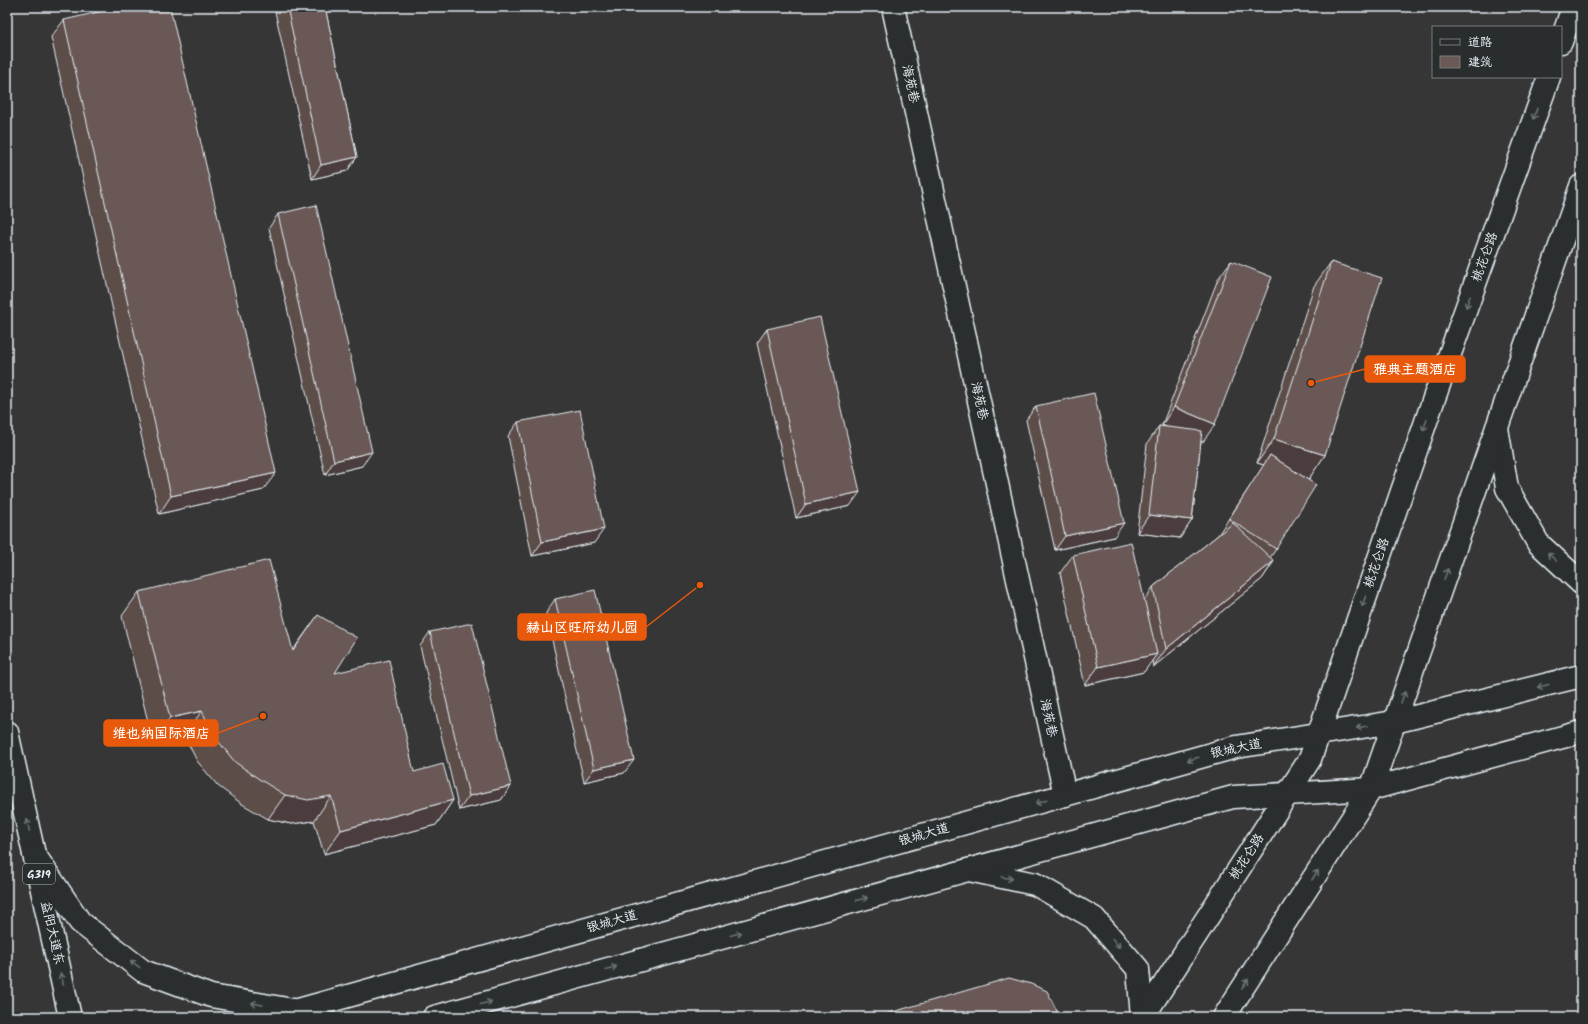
<svg xmlns="http://www.w3.org/2000/svg" width="1588" height="1024" viewBox="0 0 1588 1024" font-family="Kalam,'LXGW WenKai TC',sans-serif">
  <rect width="100%" height="100%" fill="#373636"/>
  <filter id="ink" filterUnits="userSpaceOnUse"><feTurbulence type="fractalNoise" baseFrequency=".025" numOctaves="2"/><feDisplacementMap in="SourceGraphic" scale="8" xChannelSelector="R" yChannelSelector="G"/><feConvolveMatrix kernelMatrix="1 2 1 2 8 2 1 2 1" color-interpolation-filters="sRGB"/></filter>
  <g filter="url(#ink)">
    <g fill="none" stroke-linecap="round" stroke-linejoin="round">
      <defs>
        <g id="secondary">
          <path d="M 893,7 L 1065,795"/>
          <path d="M 1561,42 L 1573,7"/>
          <path d="M 1497,428 L 1507,488 L 1538,543 L 1581,583"/>
          <path d="M 969,870 L 1035,884 L 1094,918 L 1138,969 L 1142,1017"/>
          <path d="M 1143,1017 L 1310,759 L 1432,404 L 1549,77"/>
          <path d="M 1224,1017 L 1371,789 L 1581,186"/>
        </g>
        <g id="primary">
          <path d="M 7,732 L 70,1017"/>
          <path d="M 34,854 L 80,922 L 143,971 L 211,996 L 293,1010"/>
          <path d="M 273,1017 L 1236,747 L 1394,722 L 1581,676"/>
          <path d="M 434,1017 L 1233,797 L 1371,789 L 1581,732"/>
        </g>
      </defs>
      <use href="#secondary" stroke="#e8f1f8" stroke-width="25"/>
      <use href="#primary" stroke="#e8f1f8" stroke-width="25"/>
      <use href="#secondary" stroke="#2a2d2e" stroke-width="22"/>
      <use href="#primary" stroke="#2a2d2e" stroke-width="22"/>
    </g>
    <g fill="#5c4d4a" stroke="#e8f1f8">
      <path d="M 274,7 L 325,7 L 357,157 L 347,171 L 312,179 Z"/>
      <path d="M 64,20 L 263,490 L 159,514 L 51,37 Z"/>
      <path d="M 278,214 L 362,466 L 325,475 L 269,228 Z"/>
      <path d="M 1231,261 L 1203,442 L 1201,441 L 1192,520 L 1180,538 L 1137,533 L 1147,444 L 1159,426 L 1166,427 L 1162,425 L 1218,279 Z"/>
      <path d="M 1331,262 L 1325,455 L 1308,480 L 1276,549 L 1270,558 L 1274,561 L 1262,579 L 1153,667 L 1152,660 L 1144,672 L 1085,685 L 1060,573 L 1073,555 L 1145,600 L 1153,587 L 1218,535 L 1264,465 L 1257,463 L 1314,286 Z"/>
      <path d="M 767,329 L 850,506 L 796,518 L 757,343 Z"/>
      <path d="M 1036,406 L 1114,537 L 1055,550 L 1026,420 Z"/>
      <path d="M 518,422 L 594,543 L 532,556 L 508,436 Z"/>
      <path d="M 139,592 L 293,650 L 318,615 L 335,673 L 414,772 L 453,800 L 436,825 L 324,854 L 314,821 L 291,824 L 268,819 L 242,804 L 218,786 L 197,761 L 184,735 L 153,742 L 122,616 Z"/>
      <path d="M 555,599 L 624,773 L 584,782 L 546,613 Z"/>
      <path d="M 430,632 L 511,786 L 501,800 L 459,810 L 420,646 Z"/>
    </g>
    <g fill="#4b3e3c" stroke="#e8f1f8">
      <path d="M 357,157 L 347,171 L 312,179 L 321,165 Z"/>
      <path d="M 1174,407 L 1215,424 L 1203,442 L 1162,425 Z"/>
      <path d="M 1274,439 L 1325,455 L 1308,480 L 1270,455 L 1264,465 L 1257,463 Z"/>
      <path d="M 372,452 L 362,466 L 325,475 L 334,461 Z"/>
      <path d="M 276,473 L 263,490 L 159,514 L 171,496 Z"/>
      <path d="M 860,492 L 850,506 L 796,518 L 806,504 Z"/>
      <path d="M 1149,515 L 1192,520 L 1180,538 L 1137,533 Z"/>
      <path d="M 1124,523 L 1114,537 L 1055,550 L 1065,536 Z"/>
      <path d="M 604,529 L 594,543 L 532,556 L 542,542 Z"/>
      <path d="M 1274,561 L 1262,579 L 1153,667 L 1166,649 Z"/>
      <path d="M 1157,654 L 1144,672 L 1085,685 L 1098,667 Z"/>
      <path d="M 202,711 L 184,735 L 153,742 L 170,718 Z"/>
      <path d="M 634,760 L 624,773 L 584,782 L 594,769 Z"/>
      <path d="M 511,786 L 501,800 L 459,810 L 469,796 Z"/>
      <path d="M 285,795 L 331,796 L 314,821 L 291,824 L 268,819 Z"/>
      <path d="M 453,800 L 436,825 L 324,854 L 341,830 Z"/>
    </g>
    <g fill="#6b5956" stroke="#e8f1f8">
      <path d="M 120,7 L 170,7 L 276,473 L 171,496 L 64,20 Z"/>
      <path d="M 287,7 L 325,7 L 357,157 L 321,165 Z"/>
      <path d="M 316,205 L 372,452 L 334,461 L 278,214 Z"/>
      <path d="M 1231,261 L 1272,277 L 1215,424 L 1174,407 Z"/>
      <path d="M 1331,262 L 1382,278 L 1325,455 L 1274,439 Z"/>
      <path d="M 820,317 L 860,492 L 806,504 L 767,329 Z"/>
      <path d="M 1094,393 L 1124,523 L 1065,536 L 1036,406 Z"/>
      <path d="M 580,410 L 604,529 L 542,542 L 518,422 Z"/>
      <path d="M 1159,426 L 1202,431 L 1192,520 L 1149,515 Z"/>
      <path d="M 1270,455 L 1316,485 L 1276,549 L 1229,519 Z"/>
      <path d="M 1233,523 L 1274,561 L 1166,649 L 1153,587 Z"/>
      <path d="M 1131,542 L 1157,654 L 1098,667 L 1073,555 Z"/>
      <path d="M 269,560 L 293,651 L 318,615 L 357,638 L 335,673 L 389,660 L 414,772 L 443,764 L 453,800 L 341,830 L 331,796 L 308,800 L 285,795 L 259,779 L 235,762 L 214,736 L 202,711 L 170,718 L 139,592 Z"/>
      <path d="M 595,590 L 634,760 L 594,769 L 555,599 Z"/>
      <path d="M 472,623 L 511,786 L 469,796 L 430,632 Z"/>
      <path d="M 1009,978 L 1031,984 L 1047,991 L 1057,1011 L 1056,1017 L 879,1017 L 879,1016 Z"/>
    </g>
    <defs><path id="oneway-shaft" d="M-6 0H5M1.5-3L5.5 0L1.5 3" fill="none" stroke-width="1.6" stroke-linecap="round" stroke-linejoin="round"/></defs>
    <g stroke="#6c7275">
      <use href="#oneway-shaft" transform="translate(1535 114) rotate(110)"/>
      <use href="#oneway-shaft" transform="translate(1468 302) rotate(110)"/>
      <use href="#oneway-shaft" transform="translate(1425 425) rotate(109)"/>
      <use href="#oneway-shaft" transform="translate(1552 557) rotate(-138)"/>
      <use href="#oneway-shaft" transform="translate(1446 574) rotate(-71)"/>
      <use href="#oneway-shaft" transform="translate(1364 601) rotate(109)"/>
      <use href="#oneway-shaft" transform="translate(1543 686) rotate(166)"/>
      <use href="#oneway-shaft" transform="translate(1403 697) rotate(-71)"/>
      <use href="#oneway-shaft" transform="translate(1362 727) rotate(171)"/>
      <use href="#oneway-shaft" transform="translate(1193 759) rotate(164)"/>
      <use href="#oneway-shaft" transform="translate(1041 802) rotate(164)"/>
      <use href="#oneway-shaft" transform="translate(28 825) rotate(-103)"/>
      <use href="#oneway-shaft" transform="translate(1315 875) rotate(-57)"/>
      <use href="#oneway-shaft" transform="translate(1007 878) rotate(12)"/>
      <use href="#oneway-shaft" transform="translate(862 899) rotate(-15)"/>
      <use href="#oneway-shaft" transform="translate(736 934) rotate(-15)"/>
      <use href="#oneway-shaft" transform="translate(1116 943) rotate(49)"/>
      <use href="#oneway-shaft" transform="translate(135 964) rotate(-142)"/>
      <use href="#oneway-shaft" transform="translate(611 968) rotate(-15)"/>
      <use href="#oneway-shaft" transform="translate(62 979) rotate(-103)"/>
      <use href="#oneway-shaft" transform="translate(1245 984) rotate(-57)"/>
      <use href="#oneway-shaft" transform="translate(486 1003) rotate(-15)"/>
      <use href="#oneway-shaft" transform="translate(257 1004) rotate(-170)"/>
    </g>
  </g>
  <g text-anchor="middle" dominant-baseline="central" stroke-width="3" stroke-linejoin="round" paint-order="stroke">
    <rect fill="#2a2d2e" stroke="#afb6bb" stroke-width="1" x="23" y="864" width="32" height="20" rx="3"/>
    <g font-size="12" font-weight="bold" fill="#e8f1f8">
      <text x="39" y="874">G319</text>
    </g>
    <g font-size="13" fill="#e8f1f8" stroke="#2a2d2e">
      <text transform="translate(910 84) rotate(78)">海苑巷</text>
      <text transform="translate(1485 257) rotate(-70)">桃花仑路</text>
      <text transform="translate(979 401) rotate(78)">海苑巷</text>
      <text transform="translate(1377 563) rotate(-71)">桃花仑路</text>
      <text transform="translate(1048 718) rotate(78)">海苑巷</text>
      <text transform="translate(1236 749) rotate(-12)">银城大道</text>
      <text transform="translate(924 835) rotate(-16)">银城大道</text>
      <text transform="translate(1247 857) rotate(-57)">桃花仑路</text>
      <text transform="translate(612 922) rotate(-16)">银城大道</text>
      <text transform="translate(52 933) rotate(77)">益阳大道东</text>
    </g>
  </g>
  <path fill="none" stroke="#e8590c" stroke-width="1.5" d="M1311 383L1365 369M700 585L646 627M263 716L218 733"/>
  <g fill="#e8590c" stroke="#2a2d2e" stroke-width="1.5">
    <circle cx="1311" cy="383" r="4"/>
    <circle cx="700" cy="585" r="4"/>
    <circle cx="263" cy="716" r="4"/>
  </g>
  <g fill="#e8590c" stroke="#e8590c" stroke-width="1.5">
    <rect x="1365" y="356" width="100" height="26" rx="4"/>
    <rect x="518" y="614" width="128" height="26" rx="4"/>
    <rect x="104" y="720" width="114" height="26" rx="4"/>
  </g>
  <g font-size="14" text-anchor="middle" font-weight="bold" fill="#fff">
    <text x="1415" y="374">雅典主题酒店</text>
    <text x="582" y="632">赫山区旺府幼儿园</text>
    <text x="161" y="738">维也纳国际酒店</text>
  </g>
  <rect width="1588" height="1024" fill="none" stroke="#2a2d2e" stroke-width="24"/>
  <rect x="12" y="12" width="1564" height="1000" fill="none" stroke="#e8f1f8" stroke-width="1.5" filter="url(#ink)"/>
  <rect x="1432" y="26" width="130" height="52" fill="#2a2d2e" stroke="#767b7f"/>
  <rect x="1440" y="39" width="20" height="6" fill="#2a2d2e" stroke="#767b7f"/>
  <text x="1468" y="46" font-size="12" fill="#e8f1f8">道路</text>
  <rect x="1440" y="56" width="20" height="12" fill="#6b5956" stroke="#767b7f"/>
  <text x="1468" y="66" font-size="12" fill="#e8f1f8">建筑</text>
</svg>
